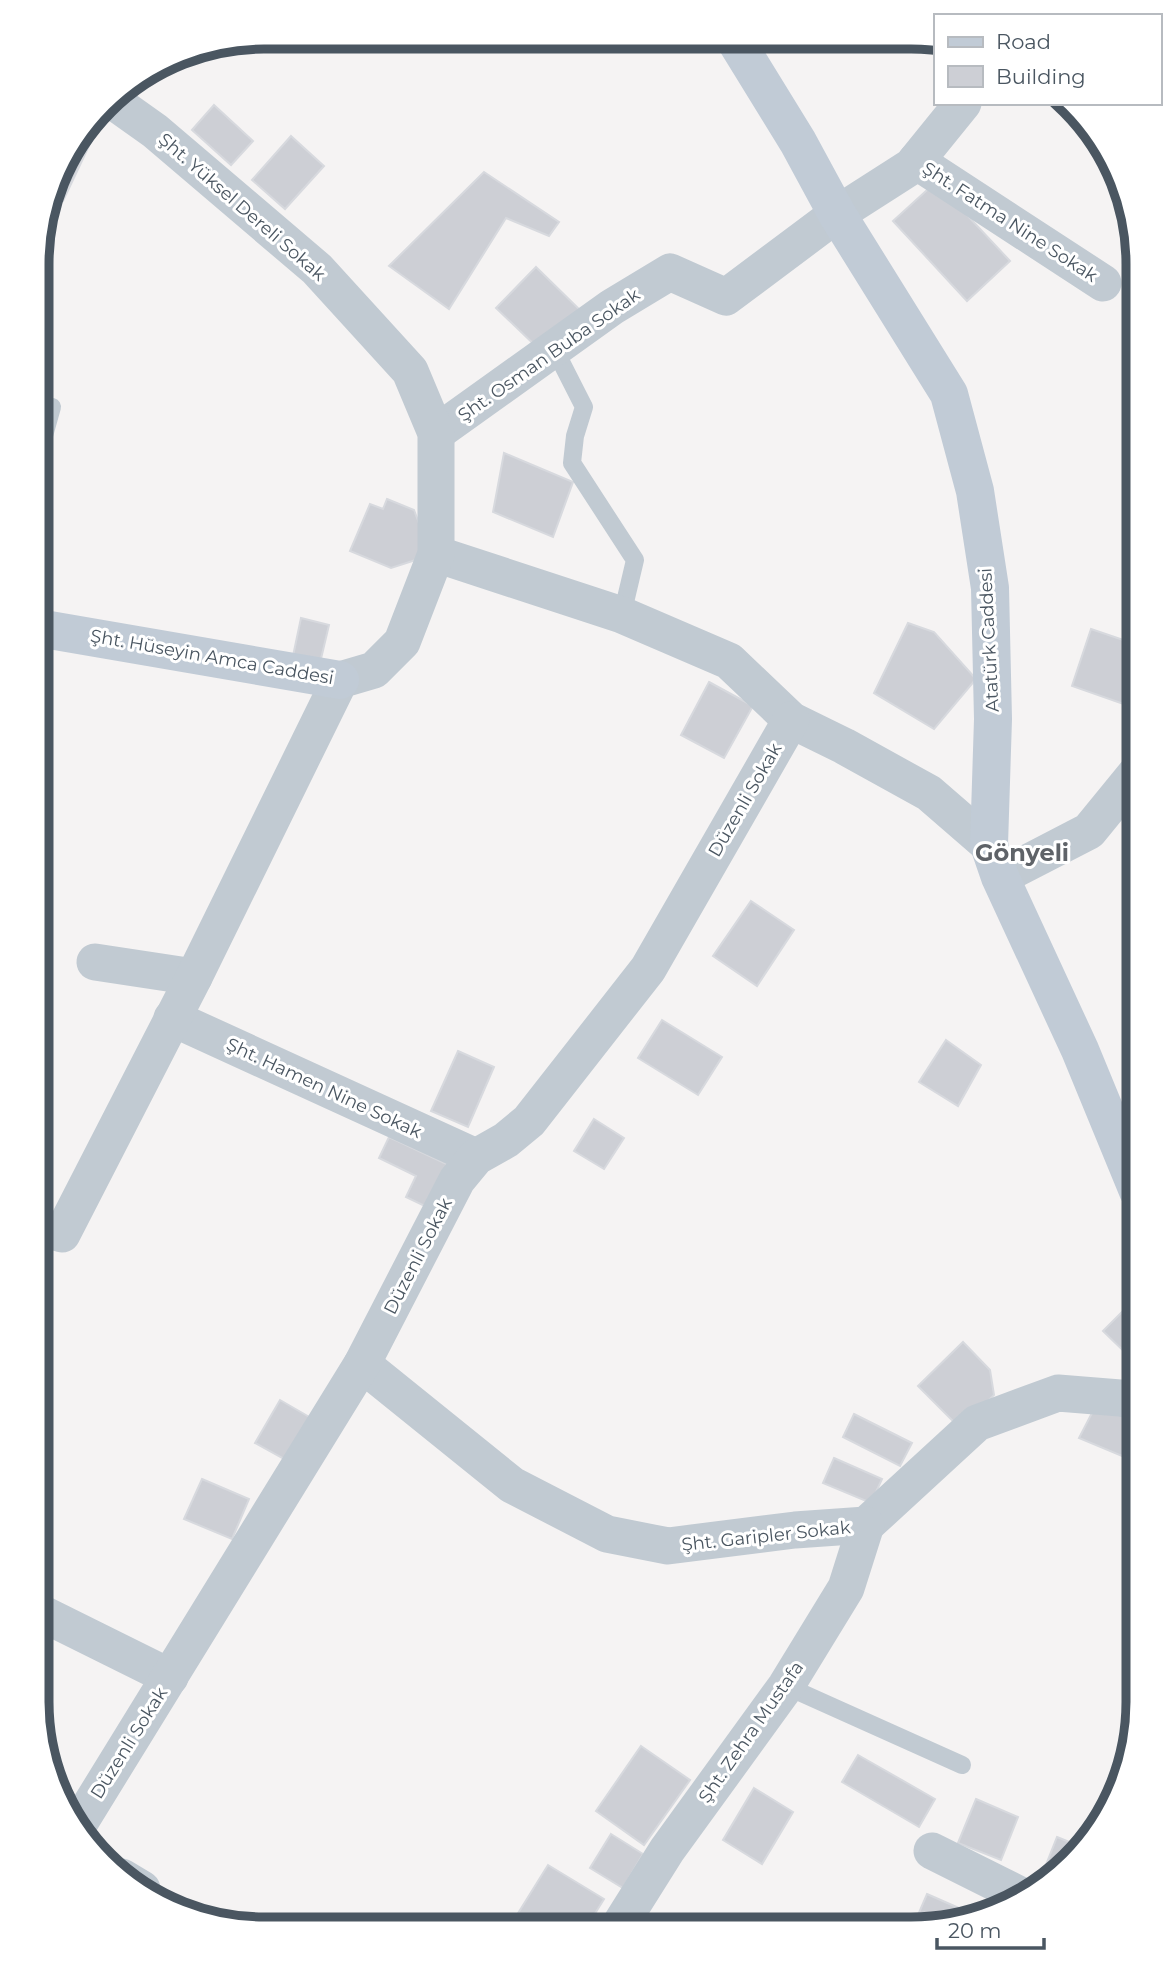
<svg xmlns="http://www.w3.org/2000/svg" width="1175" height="1966" viewBox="0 0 1175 1966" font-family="Montserrat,sans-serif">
  <rect width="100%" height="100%" fill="#f5f3f3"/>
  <g fill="#cdcfd5" stroke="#d7d9de" stroke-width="2">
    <path d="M 214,105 L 253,141 L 231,165 L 192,130 Z"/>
    <path d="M 101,110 L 105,112 L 63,201 L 51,196 L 60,163 Z"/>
    <path d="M 291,136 L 324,166 L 285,209 L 252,180 Z"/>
    <path d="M 484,172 L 559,222 L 549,236 L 506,218 L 449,309 L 389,266 Z"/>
    <path d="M 936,182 L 1010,261 L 967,301 L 893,221 Z"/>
    <path d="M 536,267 L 580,310 L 541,351 L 496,308 Z"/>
    <path d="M 504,453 L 573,482 L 553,537 L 493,512 Z"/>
    <path d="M 387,499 L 414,510 L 431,555 L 391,568 L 350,551 L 370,504 L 383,509 Z"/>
    <path d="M 301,618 L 329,625 L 320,663 L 293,656 Z"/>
    <path d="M 908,623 L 934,632 L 976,679 L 934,729 L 874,693 Z"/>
    <path d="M 1091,629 L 1138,645 L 1138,709 L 1072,686 Z"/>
    <path d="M 709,682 L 753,706 L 724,758 L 681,735 Z"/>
    <path d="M 751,901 L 794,930 L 757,986 L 713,956 Z"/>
    <path d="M 662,1020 L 722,1057 L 698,1095 L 638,1058 Z"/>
    <path d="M 946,1040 L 981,1065 L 958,1106 L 919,1082 Z"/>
    <path d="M 458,1051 L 494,1067 L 468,1127 L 431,1111 Z"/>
    <path d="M 594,1119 L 624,1138 L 604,1169 L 574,1151 Z"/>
    <path d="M 389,1137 L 453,1167 L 433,1210 L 406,1197 L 416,1176 L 379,1158 Z"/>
    <path d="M 1138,1296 L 1138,1365 L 1103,1331 Z"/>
    <path d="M 963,1342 L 990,1370 L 994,1395 L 960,1428 L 918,1386 Z"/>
    <path d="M 1138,1370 L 1138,1389 L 1124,1385 Z"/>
    <path d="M 280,1400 L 318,1422 L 293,1464 L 255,1443 Z"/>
    <path d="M 1093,1411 L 1138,1413 L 1138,1422 L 1122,1456 L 1079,1438 Z"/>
    <path d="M 854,1414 L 912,1443 L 900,1466 L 843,1437 Z"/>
    <path d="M 834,1458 L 882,1479 L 871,1503 L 823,1483 Z"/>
    <path d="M 202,1479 L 249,1499 L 232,1539 L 184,1519 Z"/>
    <path d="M 641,1746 L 690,1780 L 644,1845 L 596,1811 Z"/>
    <path d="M 858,1755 L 935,1799 L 919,1827 L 842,1782 Z"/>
    <path d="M 754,1788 L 793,1812 L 762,1864 L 723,1840 Z"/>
    <path d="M 976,1799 L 1018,1817 L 1001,1860 L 958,1843 Z"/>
    <path d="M 611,1834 L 643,1854 L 623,1888 L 590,1868 Z"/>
    <path d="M 1057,1837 L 1082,1847 L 1040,1880 Z"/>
    <path d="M 548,1865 L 604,1899 L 586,1928 L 520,1928 L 512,1923 Z"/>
    <path d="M 927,1894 L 977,1916 L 912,1929 Z"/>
  </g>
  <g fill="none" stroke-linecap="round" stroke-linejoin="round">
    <g stroke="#c1cad2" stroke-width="18">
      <path d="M 555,350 L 584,407 L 575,436 L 572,463 L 635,560 L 622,615"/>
      <path d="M 38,457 L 52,407"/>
      <path d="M 786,1686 L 962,1765"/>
    </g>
    <g stroke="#c1cad2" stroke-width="37">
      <path d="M 916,161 L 1103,283"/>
      <path d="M 436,433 L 612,307 L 670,272 L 726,297 L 837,214 L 912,166 L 963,103"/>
      <path d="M 436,554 L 622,615 L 729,661 L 791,720 L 844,746 L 929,793 L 989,845"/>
      <path d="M 1000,877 L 1089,831 L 1138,771"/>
      <path d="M 95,962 L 194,977"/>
      <path d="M 172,1018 L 476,1157"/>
      <path d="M 37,1227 L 62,1234 L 194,977 L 340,680 L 374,670 L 402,642 L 436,554 L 436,433 L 410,371 L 317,269 L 155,131 L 110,99"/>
      <path d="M 362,1364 L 512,1485 L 607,1534 L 668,1546 L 795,1530 L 866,1525 L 977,1423 L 1058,1393 L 1120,1398 L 1138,1402"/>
      <path d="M 37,1611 L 170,1677"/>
      <path d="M 80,1822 L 362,1364 L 457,1180 L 476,1157 L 506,1140 L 529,1121 L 648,969 L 791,720"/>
      <path d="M 932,1851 L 1020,1895"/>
      <path d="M 122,1877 L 142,1889"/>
      <path d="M 618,1928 L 667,1850 L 786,1686 L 846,1588 L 866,1525"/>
    </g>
    <g stroke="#c1cbd6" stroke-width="38">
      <path d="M 734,38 L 798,142 L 837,214 L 949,394 L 975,491 L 990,588 L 993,719 L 989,845 L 1000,877 L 1080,1050 L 1138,1191"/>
      <path d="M 38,628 L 340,680"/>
    </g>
  </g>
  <g text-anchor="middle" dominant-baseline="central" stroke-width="6" stroke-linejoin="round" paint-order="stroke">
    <g font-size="18" fill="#4a5661" stroke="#fff">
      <text transform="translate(242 207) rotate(41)">Şht. Yüksel Dereli Sokak</text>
      <text transform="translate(1010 222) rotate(33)">Şht. Fatma Nine Sokak</text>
      <text transform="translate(549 355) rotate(-35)">Şht. Osman Buba Sokak</text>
      <text transform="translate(989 640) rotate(-93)">Atatürk Caddesi</text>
      <text transform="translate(212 657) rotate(10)">Şht. Hüseyin Amca Caddesi</text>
      <text transform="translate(745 800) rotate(-60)">Düzenli Sokak</text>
      <text transform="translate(324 1088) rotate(25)">Şht. Hamen Nine Sokak</text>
      <text transform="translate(418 1256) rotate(-63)">Düzenli Sokak</text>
      <text transform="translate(766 1536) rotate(-6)">Şht. Garipler Sokak</text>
      <text transform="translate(751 1732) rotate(-55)">Şht. Zehra Mustafa</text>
      <text transform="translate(129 1743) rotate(-58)">Düzenli Sokak</text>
    </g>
    <g font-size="24" font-weight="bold" fill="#5f6368" stroke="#fff">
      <text x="1022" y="852">Gönyeli</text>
    </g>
  </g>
  <path d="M0 0H1175V1966H0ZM264 49H911A215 215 0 0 1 1126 264V1702A215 215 0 0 1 911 1917H264A215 215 0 0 1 49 1702V264A215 215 0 0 1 264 49Z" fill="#fff" fill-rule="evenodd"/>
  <path fill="none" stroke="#4a5661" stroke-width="9" d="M264 49H911A215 215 0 0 1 1126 264V1702A215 215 0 0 1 911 1917H264A215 215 0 0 1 49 1702V264A215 215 0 0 1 264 49Z"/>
  <rect x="934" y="14" width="228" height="91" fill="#ffffff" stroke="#b7bbc0" stroke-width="2"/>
  <rect x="948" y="37" width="35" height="10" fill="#c1cbd6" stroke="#b7bbc0" stroke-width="2"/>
  <text x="996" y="49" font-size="21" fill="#4a5661">Road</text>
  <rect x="948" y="66" width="35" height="21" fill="#cdcfd5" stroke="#b7bbc0" stroke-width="2"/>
  <text x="996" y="84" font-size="21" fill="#4a5661">Building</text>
  <path d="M937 1938v10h107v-10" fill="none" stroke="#4a5661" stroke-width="3.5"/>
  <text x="948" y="1938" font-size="21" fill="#4a5661" stroke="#ffffff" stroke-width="5" paint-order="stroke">20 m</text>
</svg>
